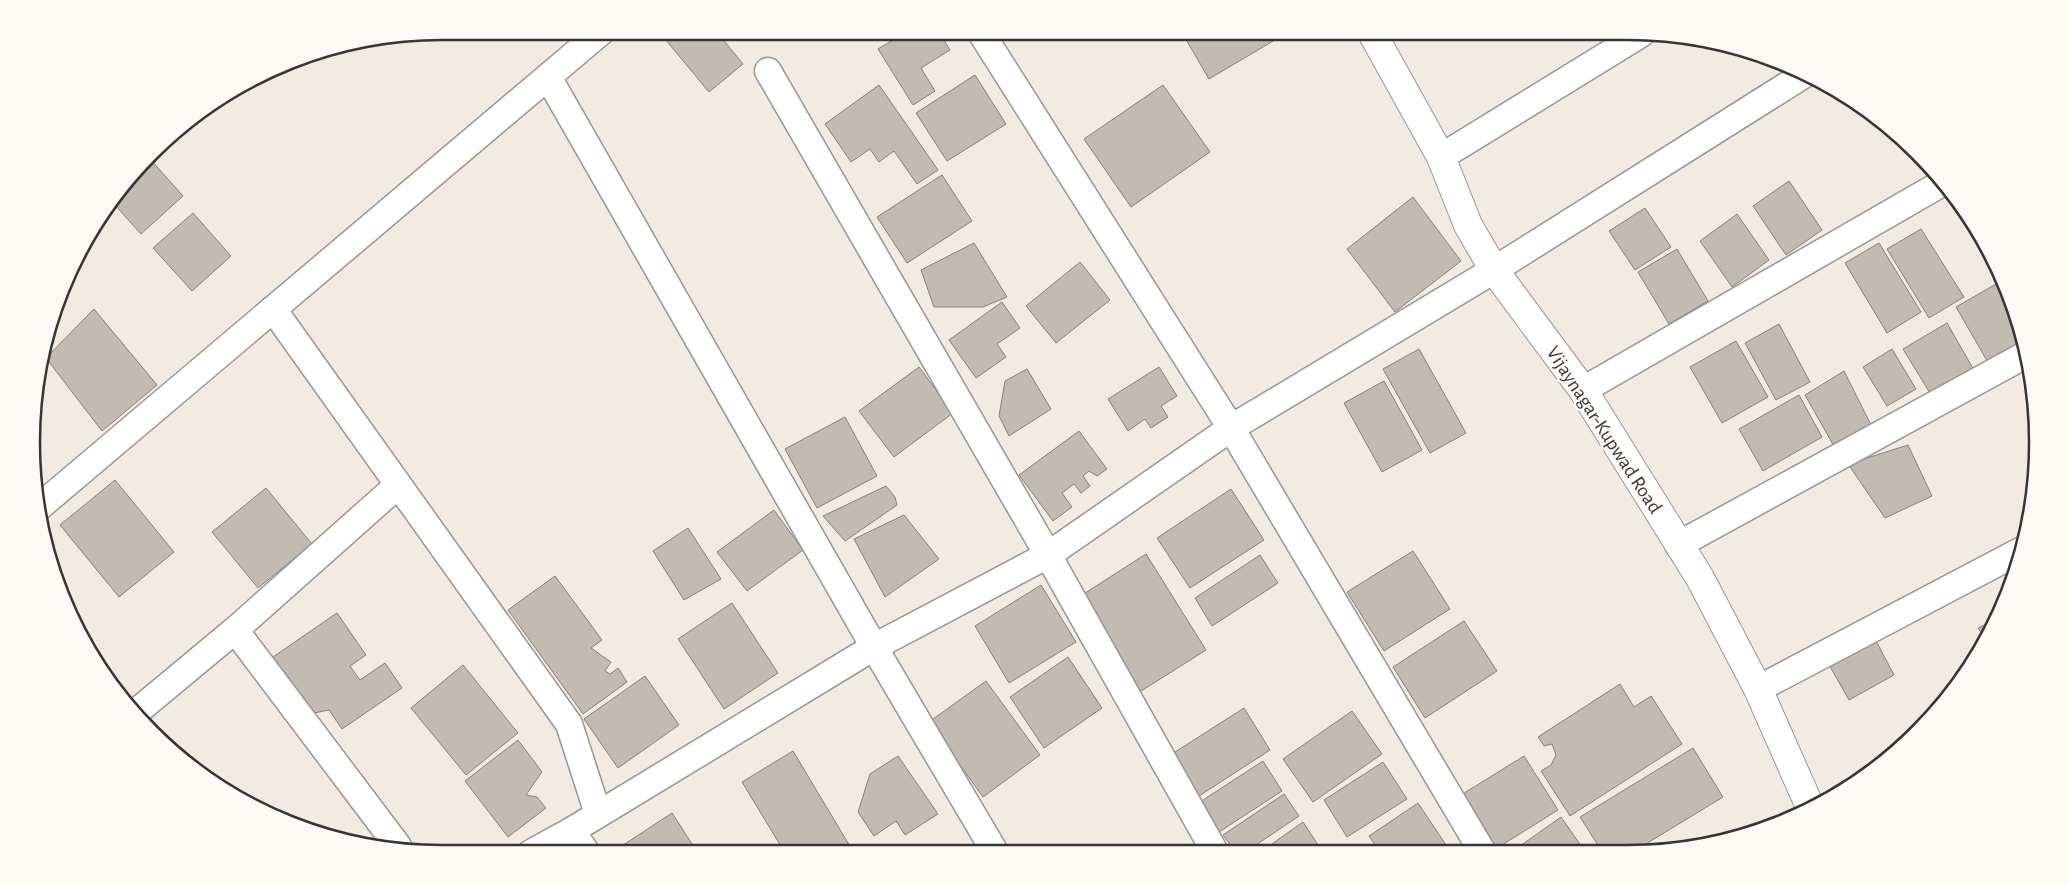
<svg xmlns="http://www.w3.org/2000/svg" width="2069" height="885" viewBox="0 0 2069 885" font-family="'Alegreya Sans',sans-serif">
  <rect width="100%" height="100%" fill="#f3ebe2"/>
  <g fill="#c3bbb2" stroke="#878078">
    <path d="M 662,31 L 716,31 L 743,64 L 709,92 L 660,33 Z"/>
    <path d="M 748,31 L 767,31 L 756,40 Z"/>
    <path d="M 908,31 L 938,31 L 950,50 L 921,68 L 935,91 L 913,105 L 878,49 Z"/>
    <path d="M 1181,31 L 1290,31 L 1209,79 Z"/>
    <path d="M 975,75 L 1006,124 L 947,161 L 916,113 Z"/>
    <path d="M 879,85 L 938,170 L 917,184 L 894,151 L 879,162 L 870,149 L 851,162 L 825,124 Z"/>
    <path d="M 1163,85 L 1210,152 L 1131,207 L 1084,139 Z"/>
    <path d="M 1895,131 L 1898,133 L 1926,164 L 1920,168 Z"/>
    <path d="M 150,159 L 183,196 L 141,234 L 114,204 Z"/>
    <path d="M 942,175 L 972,221 L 907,263 L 877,217 Z"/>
    <path d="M 1789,181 L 1822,230 L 1786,255 L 1753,206 Z"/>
    <path d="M 1413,197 L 1461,261 L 1395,312 L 1347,249 Z"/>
    <path d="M 1645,208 L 1671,247 L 1635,270 L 1609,231 Z"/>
    <path d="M 193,213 L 231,256 L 192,291 L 153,248 Z"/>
    <path d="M 1737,214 L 1769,260 L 1732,287 L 1700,241 Z"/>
    <path d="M 1921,229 L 1964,297 L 1929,318 L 1887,249 Z"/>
    <path d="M 974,243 L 1007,297 L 983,307 L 934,307 L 921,270 Z"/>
    <path d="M 1879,243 L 1921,312 L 1887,333 L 1845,263 Z"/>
    <path d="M 1677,249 L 1708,301 L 1669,324 L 1638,272 Z"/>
    <path d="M 1080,262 L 1110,300 L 1056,343 L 1026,306 Z"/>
    <path d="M 2003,280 L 2025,343 L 1989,364 L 1956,307 Z"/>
    <path d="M 1002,302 L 1020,328 L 997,344 L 1006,357 L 976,378 L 949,340 Z"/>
    <path d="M 94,309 L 157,385 L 102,431 L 46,358 Z"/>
    <path d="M 1947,323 L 1975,372 L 1933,398 L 1903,349 Z"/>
    <path d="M 1779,324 L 1810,382 L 1776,400 L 1745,343 Z"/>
    <path d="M 1736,341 L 1768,397 L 1722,423 L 1690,367 Z"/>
    <path d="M 1419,349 L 1466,433 L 1430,453 L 1383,369 Z"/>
    <path d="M 1892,349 L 1916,389 L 1887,406 L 1863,367 Z"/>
    <path d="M 919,367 L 953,413 L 894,457 L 859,411 Z"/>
    <path d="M 1159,367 L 1177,396 L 1161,406 L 1168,417 L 1151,428 L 1145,419 L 1128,431 L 1108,399 Z"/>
    <path d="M 1027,369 L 1051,409 L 1009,436 L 999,416 L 1005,381 Z"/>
    <path d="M 1844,371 L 1871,425 L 1835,448 L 1805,395 Z"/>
    <path d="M 1384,381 L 1422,450 L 1382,472 L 1344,403 Z"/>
    <path d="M 1799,395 L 1822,437 L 1763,471 L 1739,429 Z"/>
    <path d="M 845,417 L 877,476 L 817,508 L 785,449 Z"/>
    <path d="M 1079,431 L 1107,469 L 1097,476 L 1089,471 L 1083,476 L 1090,486 L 1081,493 L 1074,484 L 1062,493 L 1072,507 L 1053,521 L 1019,475 Z"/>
    <path d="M 1908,445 L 1932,496 L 1885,518 L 1848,464 Z"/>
    <path d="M 115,480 L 174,552 L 119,597 L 60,525 Z"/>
    <path d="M 886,486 L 895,497 L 897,505 L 845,541 L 823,516 Z"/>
    <path d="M 266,488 L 312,544 L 258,588 L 212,532 Z"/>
    <path d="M 1231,489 L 1264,540 L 1190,588 L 1157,538 Z"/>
    <path d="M 774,510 L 803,550 L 747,591 L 717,552 Z"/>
    <path d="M 904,515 L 939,559 L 885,597 L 854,539 Z"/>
    <path d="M 688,528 L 721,579 L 684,600 L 653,551 Z"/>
    <path d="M 1413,551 L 1450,609 L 1384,651 L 1347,592 Z"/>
    <path d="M 1146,554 L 1206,650 L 1138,693 L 1079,597 Z"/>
    <path d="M 1260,555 L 1278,583 L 1212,626 L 1195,598 Z"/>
    <path d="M 555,576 L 602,640 L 591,648 L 611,662 L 605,671 L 610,674 L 618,668 L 627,682 L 583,714 L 508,610 Z"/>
    <path d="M 1041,585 L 1076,642 L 1009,683 L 975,626 Z"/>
    <path d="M 732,603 L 778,673 L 724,709 L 678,639 Z"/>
    <path d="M 337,613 L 366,655 L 350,666 L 360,680 L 385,663 L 402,688 L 342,729 L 329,710 L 309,714 L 270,659 Z"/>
    <path d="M 1994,620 L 1985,638 L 1978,628 Z"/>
    <path d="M 1464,621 L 1497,671 L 1425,718 L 1393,667 Z"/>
    <path d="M 1875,639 L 1894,675 L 1849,700 L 1828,663 Z"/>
    <path d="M 1068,657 L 1102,708 L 1044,748 L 1010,697 Z"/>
    <path d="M 463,665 L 518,733 L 466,775 L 411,708 Z"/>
    <path d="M 645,676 L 679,725 L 618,768 L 584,719 Z"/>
    <path d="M 986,681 L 1040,755 L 983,797 L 929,722 Z"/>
    <path d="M 1620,684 L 1634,707 L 1651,696 L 1682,744 L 1570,816 L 1541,771 L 1551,765 L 1556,755 L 1552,744 L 1544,746 L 1538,737 Z"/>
    <path d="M 1244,708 L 1270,750 L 1199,796 L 1172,754 Z"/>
    <path d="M 1352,711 L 1382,754 L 1313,802 L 1283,759 Z"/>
    <path d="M 518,740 L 542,772 L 526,795 L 537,797 L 546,808 L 508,837 L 465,781 Z"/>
    <path d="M 1693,748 L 1723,797 L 1636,850 L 1601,850 L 1580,817 Z"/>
    <path d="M 793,751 L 854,853 L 785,853 L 742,782 Z"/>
    <path d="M 898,756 L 938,814 L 905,835 L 896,821 L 874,836 L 858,812 L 870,774 Z"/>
    <path d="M 1524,756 L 1558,810 L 1494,850 L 1461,795 Z"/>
    <path d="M 1263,761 L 1282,791 L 1219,832 L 1200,802 Z"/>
    <path d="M 1383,762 L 1407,799 L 1347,837 L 1324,800 Z"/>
    <path d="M 1284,794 L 1299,816 L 1247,851 L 1235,851 L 1223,835 Z"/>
    <path d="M 1418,803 L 1450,851 L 1379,851 L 1369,836 Z"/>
    <path d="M 672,813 L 698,853 L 611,853 Z"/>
    <path d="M 1561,817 L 1584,850 L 1513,851 Z"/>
    <path d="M 1303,822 L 1322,851 L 1262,851 Z"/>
  </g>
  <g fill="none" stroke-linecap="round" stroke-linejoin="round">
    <defs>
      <g id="street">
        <path d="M 980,31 L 1231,428 L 1494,270 L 1805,74"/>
        <path d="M 768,71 L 1048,555 L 1215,852"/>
        <path d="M 548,77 L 874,647 L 995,852"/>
        <path d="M 1441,157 L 1641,34"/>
        <path d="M 273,309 L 569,724 L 598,814"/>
        <path d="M 1583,390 L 1944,182"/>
        <path d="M 38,508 L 602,31"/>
        <path d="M 1678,545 L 2027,354"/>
        <path d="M 235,630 L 398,485"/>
        <path d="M 1758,689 L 2022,550"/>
        <path d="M 134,714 L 235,630 L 398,846"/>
        <path d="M 531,853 L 571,831"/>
        <path d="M 587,853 L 571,831 L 874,647 L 1048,555 L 1231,428 L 1482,851"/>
      </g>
      <path id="secondary" d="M 1371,31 L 1441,157 L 1468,225 L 1494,270 L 1583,390 L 1700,578 L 1758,689 L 1811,809"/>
    </defs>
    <use href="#street" stroke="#9d958d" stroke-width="29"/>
    <use href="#secondary" stroke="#9d958d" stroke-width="30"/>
    <use href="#street" stroke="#fff" stroke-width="26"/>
    <use href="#secondary" stroke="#fff" stroke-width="28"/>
  </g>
  <g text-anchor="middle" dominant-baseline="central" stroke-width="5" stroke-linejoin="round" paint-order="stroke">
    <g font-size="20" fill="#383532" stroke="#fef9f4">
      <text transform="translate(1604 430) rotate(57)">Vijaynagar-Kupwad Road</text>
    </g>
  </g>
  <path d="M0 0H2069V885H0ZM442 40H1627A402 402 0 0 1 2029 442V443A402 402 0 0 1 1627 845H442A402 402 0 0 1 40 443V442A402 402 0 0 1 442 40Z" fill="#fef9f4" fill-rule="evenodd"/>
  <path fill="none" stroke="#383532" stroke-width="2.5" d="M442 40H1627A402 402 0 0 1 2029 442V443A402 402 0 0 1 1627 845H442A402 402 0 0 1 40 443V442A402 402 0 0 1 442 40Z"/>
</svg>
